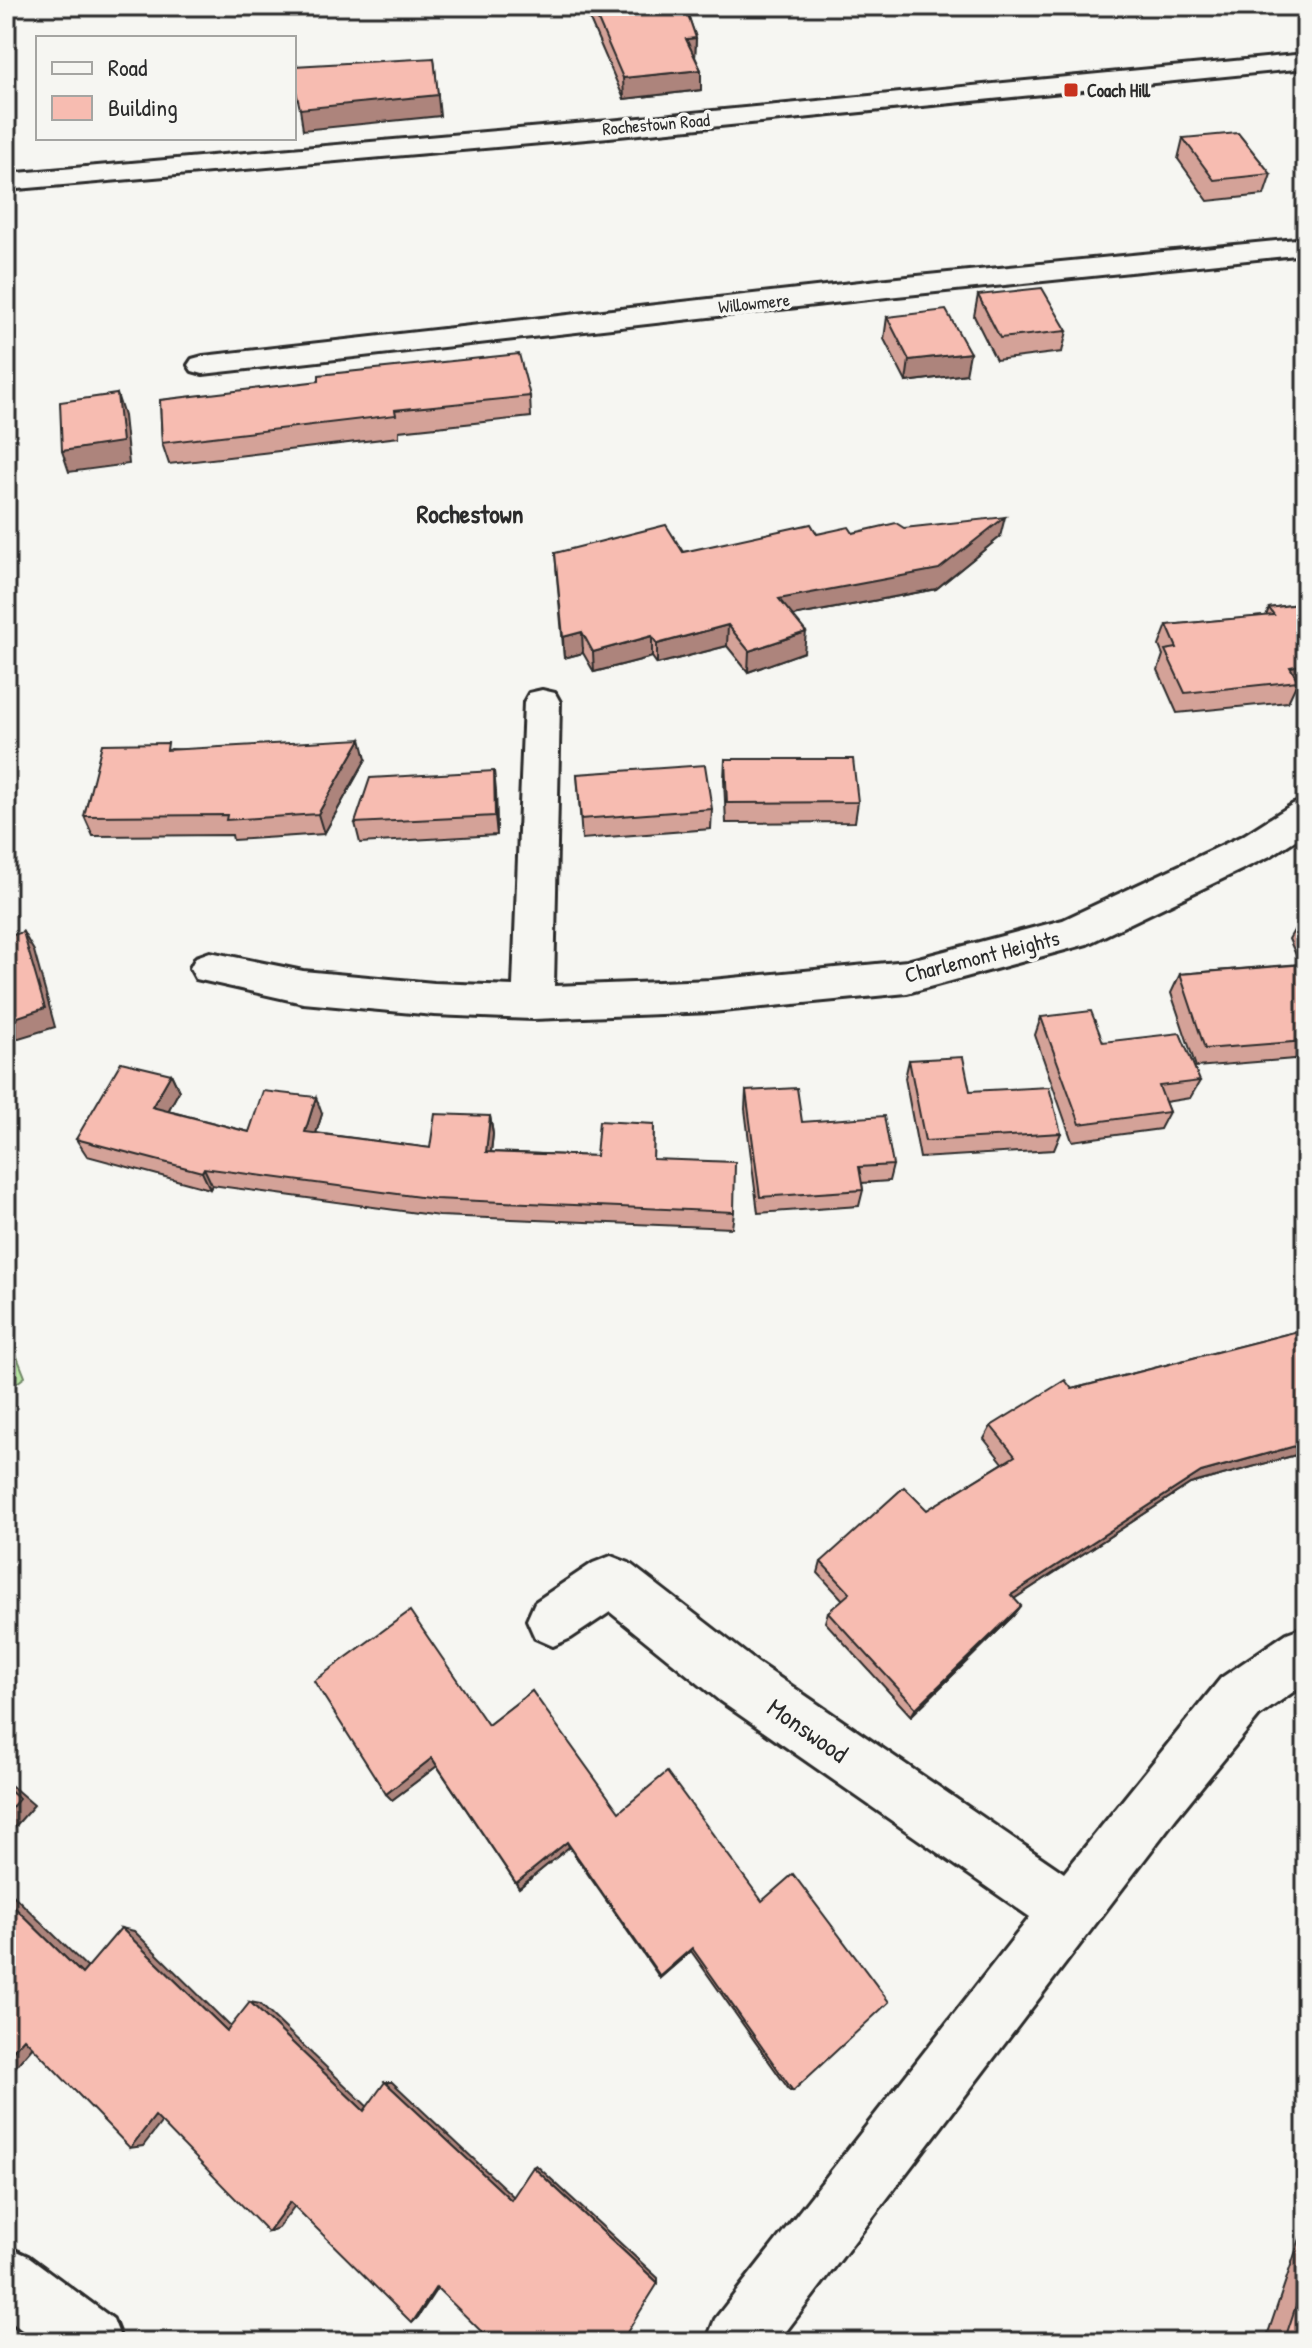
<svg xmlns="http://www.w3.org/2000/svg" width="1312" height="2348" viewBox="0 0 1312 2348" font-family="'Patrick Hand',sans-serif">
  <rect width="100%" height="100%" fill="#f6f6f2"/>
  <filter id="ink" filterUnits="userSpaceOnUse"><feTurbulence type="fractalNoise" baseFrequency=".0125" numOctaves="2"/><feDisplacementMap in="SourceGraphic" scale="16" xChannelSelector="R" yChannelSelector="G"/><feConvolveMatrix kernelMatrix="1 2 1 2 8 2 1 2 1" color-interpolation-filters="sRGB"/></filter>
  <g filter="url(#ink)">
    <path fill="#b6e3a2" stroke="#708766" stroke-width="2" d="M 6,1329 L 25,1377 L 6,1391 Z"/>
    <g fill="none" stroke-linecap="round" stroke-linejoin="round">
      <defs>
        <g id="street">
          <path d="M 1306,238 L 1306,254 L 887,297 L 203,374 L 192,371 L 188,365 L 192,359 L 203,356 L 887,279 Z"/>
          <path d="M 542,690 L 555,693 L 560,702 L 554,986 L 712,980 L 907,961 L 1063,920 L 1244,835 L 1293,804 L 1306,800 L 1306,833 L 1272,855 L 1087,944 L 907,993 L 712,1012 L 533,1019 L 434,1015 L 303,1003 L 196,979 L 190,968 L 196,957 L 210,952 L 303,971 L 434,983 L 513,986 L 524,702 L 529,693 Z"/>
          <path d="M 611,1556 L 629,1563 L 758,1663 L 1064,1873 L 1221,1678 L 1287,1633 L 1306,1626 L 1306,1683 L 1259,1716 L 1176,1818 L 778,2342 L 706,2342 L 715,2319 L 1030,1917 L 720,1701 L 610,1612 L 571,1638 L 553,1646 L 535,1638 L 527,1620 L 535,1602 L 593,1563 Z"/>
          <path d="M 6,2246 L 28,2256 L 113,2319 L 122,2342 L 38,2342 L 6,2318 Z"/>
        </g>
        <path id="secondary" d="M 1306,54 L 1306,68 L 609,137 L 6,190 L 6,174 L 609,121 Z"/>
      </defs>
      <use href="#street" stroke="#2b2b2b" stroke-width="6"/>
      <use href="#secondary" stroke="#2b2b2b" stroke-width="6"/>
      <use href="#street" fill="#f6f6f2" fill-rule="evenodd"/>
      <use href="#secondary" fill="#f6f6f2" fill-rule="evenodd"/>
    </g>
    <g fill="#d4a298" stroke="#2b2b2b" stroke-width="2">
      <path d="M 589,6 L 685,6 L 696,38 L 695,57 L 701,70 L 701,90 L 624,99 L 589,18 Z"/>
      <path d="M 1300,6 L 1306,6 L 1306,12 L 1305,13 Z"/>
      <path d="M 1183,138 L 1271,174 L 1264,195 L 1208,201 L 1178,159 Z"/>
      <path d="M 978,295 L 1067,331 L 1062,352 L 996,360 L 974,316 Z"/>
      <path d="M 887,317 L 966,374 L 906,382 L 884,339 Z"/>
      <path d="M 530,396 L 531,417 L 399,431 L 399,437 L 169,464 L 162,443 L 160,400 Z"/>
      <path d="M 904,528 L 1000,537 L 936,589 L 793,616 L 804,652 L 748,672 L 727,646 L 657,664 L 652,657 L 594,672 L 583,653 L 564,658 L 555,553 L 683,552 L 817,534 L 853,533 Z"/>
      <path d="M 1306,603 L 1306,683 L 1296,685 L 1288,702 L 1177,713 L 1158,670 L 1163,655 L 1159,646 L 1167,625 L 1266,616 L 1269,608 Z"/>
      <path d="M 171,749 L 366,759 L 324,834 L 233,840 L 232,835 L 93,836 L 84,816 Z"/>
      <path d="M 725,759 L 858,802 L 855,822 L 726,823 L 724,779 Z"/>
      <path d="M 577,774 L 712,809 L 711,829 L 582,839 Z"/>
      <path d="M 496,791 L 497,835 L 360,843 L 355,823 Z"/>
      <path d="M 1300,920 L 1306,920 L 1306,1058 L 1196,1067 L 1171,993 L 1180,974 L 1300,964 L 1289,939 Z"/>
      <path d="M 1041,1017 L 1200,1081 L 1190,1098 L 1165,1102 L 1169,1112 L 1160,1129 L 1072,1141 L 1035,1035 Z"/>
      <path d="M 909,1060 L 970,1091 L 1061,1133 L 1054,1150 L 920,1158 L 905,1078 Z"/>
      <path d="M 171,1074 L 179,1091 L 168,1111 L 249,1132 L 322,1114 L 316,1133 L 430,1148 L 490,1116 L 493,1134 L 491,1152 L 596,1156 L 654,1124 L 653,1159 L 734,1212 L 732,1228 L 439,1216 L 212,1185 L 210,1189 L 87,1156 L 76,1139 Z"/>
      <path d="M 746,1091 L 802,1122 L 893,1165 L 889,1181 L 862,1183 L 863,1190 L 859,1206 L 758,1213 L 745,1109 Z"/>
      <path d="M 1306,1329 L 1306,1450 L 1303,1453 L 1190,1484 L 1014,1599 L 1021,1606 L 1013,1616 L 911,1716 L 825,1622 L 828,1612 L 843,1600 L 818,1573 L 821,1562 L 927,1510 L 1003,1463 L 984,1439 L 991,1426 L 1072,1389 Z"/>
      <path d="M 532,1691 L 793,2091 L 790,2091 L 691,1951 L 660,1978 L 569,1847 L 519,1888 L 437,1766 L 392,1800 Z"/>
      <path d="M 1306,1759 L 1306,1807 L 1295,1803 Z"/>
      <path d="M 1306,1825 L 1306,1840 L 1303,1838 Z"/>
      <path d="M 1306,2221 L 1306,2342 L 1265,2342 Z"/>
    </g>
    <g fill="#ad847c" stroke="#2b2b2b" stroke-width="2">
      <path d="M 696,38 L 695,59 L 686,39 Z"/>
      <path d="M 434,58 L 440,116 L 303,130 L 300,109 Z"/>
      <path d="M 701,70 L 701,90 L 624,99 L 623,78 Z"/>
      <path d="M 970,353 L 966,374 L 906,382 L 909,360 Z"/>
      <path d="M 117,394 L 124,416 L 129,464 L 69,472 L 62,451 Z"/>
      <path d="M 1005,517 L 1000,537 L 936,589 L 777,619 L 779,599 Z"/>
      <path d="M 728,625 L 727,646 L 657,664 L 657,644 Z"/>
      <path d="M 582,632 L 583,653 L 564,658 L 563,637 Z"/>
      <path d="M 806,632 L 804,652 L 748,672 L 749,651 Z"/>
      <path d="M 652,636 L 652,657 L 594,672 L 593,652 Z"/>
      <path d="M 1306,664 L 1306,683 L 1296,685 L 1298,681 L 1290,667 Z"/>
      <path d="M 361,739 L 366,759 L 324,834 L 318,814 Z"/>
      <path d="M 494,771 L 496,791 L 497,835 L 495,816 Z"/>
      <path d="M 23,932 L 34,951 L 55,1027 L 6,1042 L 6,1021 Z"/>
      <path d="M 171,1074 L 179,1091 L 161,1124 L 152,1107 Z"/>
      <path d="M 316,1097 L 322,1114 L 311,1149 L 305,1132 Z"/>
      <path d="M 490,1116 L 493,1134 L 489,1168 L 486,1152 Z"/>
      <path d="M 204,1168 L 212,1185 L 210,1189 L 202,1172 Z"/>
      <path d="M 1306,1443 L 1306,1450 L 1303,1453 L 1190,1484 L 1003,1606 L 1011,1595 L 1201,1472 Z"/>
      <path d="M 1021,1606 L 1013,1616 L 911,1716 L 916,1708 Z"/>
      <path d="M 432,1758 L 437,1766 L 392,1800 L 386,1794 Z"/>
      <path d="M 6,1781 L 34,1805 L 6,1837 Z"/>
      <path d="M 567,1842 L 569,1847 L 519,1888 L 516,1883 Z"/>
      <path d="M 6,1888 L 96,1976 L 82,1974 L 6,1899 Z"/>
      <path d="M 121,1928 L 134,1931 L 237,2033 L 227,2031 Z"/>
      <path d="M 692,1948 L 691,1951 L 660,1978 L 660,1976 Z"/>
      <path d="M 250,2002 L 260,2004 L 371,2110 L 364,2111 Z"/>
      <path d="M 24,2038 L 39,2039 L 6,2078 L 6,2058 Z"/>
      <path d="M 385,2082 L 392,2082 L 514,2197 L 511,2200 Z"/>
      <path d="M 167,2115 L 143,2146 L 130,2148 L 155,2116 Z"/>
      <path d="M 536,2165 L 658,2278 L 658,2283 L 533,2167 Z"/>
      <path d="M 300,2199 L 278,2228 L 268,2232 L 290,2202 Z"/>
      <path d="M 442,2281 L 418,2317 L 412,2323 L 436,2287 Z"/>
    </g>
    <g fill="#f7bcb1" stroke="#2b2b2b" stroke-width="2">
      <path d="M 592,6 L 685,6 L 696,38 L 686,39 L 701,70 L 623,78 Z"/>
      <path d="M 434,58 L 438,95 L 300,109 L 294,82 L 294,66 Z"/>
      <path d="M 1238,133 L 1271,174 L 1214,180 L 1183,138 Z"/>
      <path d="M 1042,288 L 1067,331 L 1000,338 L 978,295 Z"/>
      <path d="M 946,310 L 970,353 L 909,360 L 887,317 Z"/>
      <path d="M 519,354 L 530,396 L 395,410 L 396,415 L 162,443 L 160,400 L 319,381 L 319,375 Z"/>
      <path d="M 117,394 L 122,442 L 62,451 L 60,402 Z"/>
      <path d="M 1005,517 L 939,569 L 779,599 L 806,632 L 749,651 L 728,625 L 657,644 L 652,636 L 593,652 L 582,632 L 563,637 L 555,553 L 666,525 L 683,552 L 811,524 L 817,534 L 849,527 L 853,533 L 896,523 L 904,528 Z"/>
      <path d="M 1306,603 L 1306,664 L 1290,667 L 1298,681 L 1185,693 L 1165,650 L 1177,648 L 1167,625 L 1274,615 L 1269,608 Z"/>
      <path d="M 361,739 L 318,814 L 226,820 L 227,815 L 84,816 L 102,744 L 168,743 L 167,750 Z"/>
      <path d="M 725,759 L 853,759 L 858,802 L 727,803 Z"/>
      <path d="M 705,765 L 712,809 L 581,819 L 577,774 Z"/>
      <path d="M 494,771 L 495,816 L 355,823 L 370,778 Z"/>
      <path d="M 1300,920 L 1306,920 L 1306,934 Z"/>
      <path d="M 23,932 L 45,1008 L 6,1021 L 6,937 Z"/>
      <path d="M 1306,964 L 1306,1041 L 1205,1049 L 1180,974 Z"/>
      <path d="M 1091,1011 L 1103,1042 L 1180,1033 L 1200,1081 L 1159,1086 L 1169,1112 L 1080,1124 L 1041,1017 Z"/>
      <path d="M 963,1057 L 970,1091 L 1049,1087 L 1061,1133 L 925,1141 L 909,1060 Z"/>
      <path d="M 121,1062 L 171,1074 L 152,1107 L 249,1132 L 263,1091 L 316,1097 L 305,1132 L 430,1148 L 435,1114 L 490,1116 L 486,1152 L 596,1156 L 599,1121 L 654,1124 L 653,1159 L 735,1162 L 734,1212 L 435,1199 L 204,1168 L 202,1172 L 76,1139 Z"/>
      <path d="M 797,1088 L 802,1122 L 884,1116 L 893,1165 L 859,1167 L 863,1190 L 760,1197 L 746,1091 Z"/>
      <path d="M 1306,1329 L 1306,1411 L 1301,1411 L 1306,1420 L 1306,1443 L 1201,1472 L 1011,1595 L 1021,1606 L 916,1708 L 828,1612 L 850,1593 L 821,1562 L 904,1487 L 927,1510 L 1015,1456 L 991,1426 L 1065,1380 L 1072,1389 Z"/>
      <path d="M 410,1611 L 488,1725 L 532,1691 L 619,1812 L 667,1772 L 762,1901 L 793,1874 L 889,2002 L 793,2091 L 692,1948 L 660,1976 L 567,1842 L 516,1883 L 432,1758 L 386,1794 L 314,1681 Z"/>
      <path d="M 6,1787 L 19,1799 L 6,1814 Z"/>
      <path d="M 6,1899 L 82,1974 L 121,1928 L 227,2031 L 250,2002 L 364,2111 L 385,2082 L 511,2200 L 533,2167 L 658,2283 L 621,2342 L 492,2342 L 436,2287 L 412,2323 L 290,2202 L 268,2232 L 155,2116 L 130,2148 L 24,2038 L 6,2058 Z"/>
      <path d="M 1306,2275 L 1306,2342 L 1284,2342 Z"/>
    </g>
  </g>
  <rect fill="#c8321e" stroke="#f6f6f2" stroke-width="3" x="1063" y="82" width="16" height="16" rx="4"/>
  <g text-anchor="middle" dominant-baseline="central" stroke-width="7" stroke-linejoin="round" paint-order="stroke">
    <g font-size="18" font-weight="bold" fill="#2b2b2b" stroke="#f6f6f2" text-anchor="start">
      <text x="1087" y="90">Coach Hill</text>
    </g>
    <g font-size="18" fill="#2b2b2b" stroke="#f6f6f2">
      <text transform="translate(656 124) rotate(-5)">Rochestown Road</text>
      <text transform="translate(754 303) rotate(-6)">Willowmere</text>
    </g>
    <g font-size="22" fill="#2b2b2b" stroke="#f6f6f2">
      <text transform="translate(982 956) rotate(-14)">Charlemont Heights</text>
    </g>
    <g font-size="26" font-weight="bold" fill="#2b2b2b" stroke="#f6f6f2">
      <text x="470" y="513">Rochestown</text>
    </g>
    <g font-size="26" fill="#2b2b2b" stroke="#f6f6f2">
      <text transform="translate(808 1730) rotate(35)">Monswood</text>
    </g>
  </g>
  <rect width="1312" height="2348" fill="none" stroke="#f6f6f2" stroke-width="32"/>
  <rect x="16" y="16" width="1280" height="2316" fill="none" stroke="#2b2b2b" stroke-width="3" filter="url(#ink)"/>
  <rect x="36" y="36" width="260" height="104" fill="#f6f6f2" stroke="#a5a5a2" stroke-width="2"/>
  <rect x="52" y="62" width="40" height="12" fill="#f6f6f2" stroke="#a5a5a2" stroke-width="2"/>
  <text x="108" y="76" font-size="24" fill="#2b2b2b">Road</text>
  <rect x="52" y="96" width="40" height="24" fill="#f7bcb1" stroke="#a5a5a2" stroke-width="2"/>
  <text x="108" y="116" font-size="24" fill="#2b2b2b">Building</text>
</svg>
